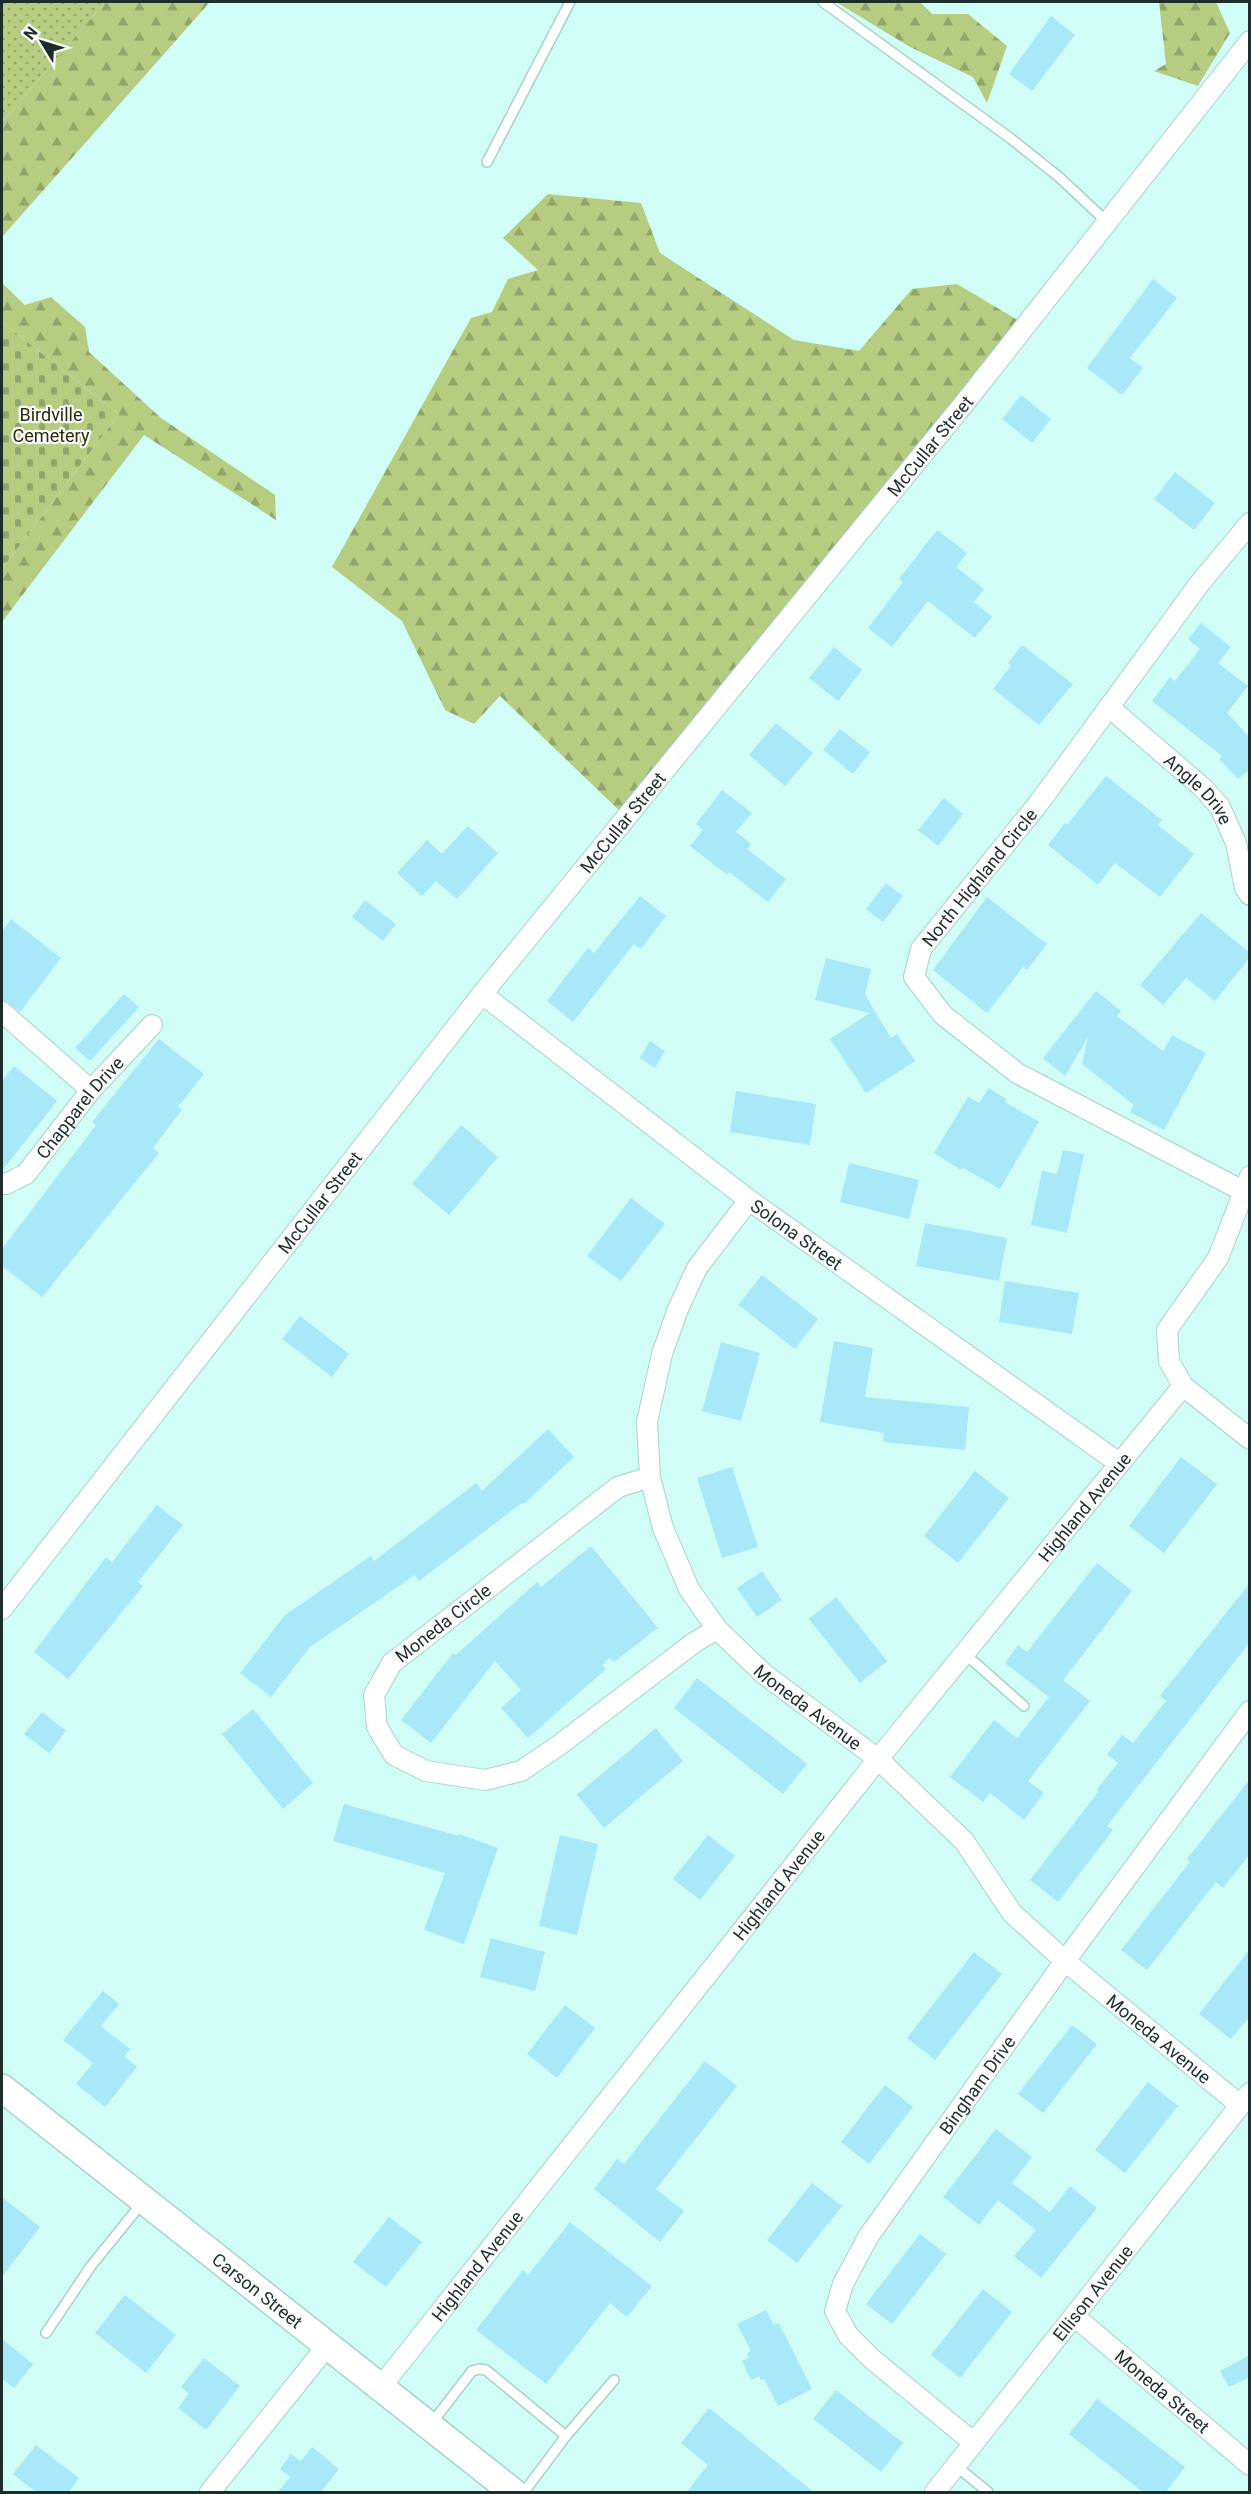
<svg xmlns="http://www.w3.org/2000/svg" width="1251" height="2494" viewBox="0 0 1251 2494" font-family="Roboto,sans-serif">
  <defs>
    <pattern id="grass-dots" width="8" height="8" patternUnits="userSpaceOnUse" patternTransform="scale(1.5)"><rect width="8" height="8" fill="#b6cc81"/><path d="M2 2h.1M6 6h.1" fill="none" stroke="#93a66a" stroke-width="1.8" stroke-linecap="round"/></pattern>
    <pattern id="forest-firs" width="22" height="20" patternUnits="userSpaceOnUse" patternTransform="scale(1.5)"><rect width="22" height="20" fill="#b6cc81"/><path d="M5 1l3.5 6h-7zM16 11l3.5 6h-7z" fill="#93a66a"/></pattern>
    <pattern id="cemetery-stones" width="16" height="16" patternUnits="userSpaceOnUse" patternTransform="scale(1.5)"><rect width="16" height="16" fill="#b6cc81"/><path d="M2 7V4a2 2 0 0 1 4 0v3zM10 15v-3a2 2 0 0 1 4 0v3z" fill="#93a66a"/></pattern>
  </defs>
  <rect width="100%" height="100%" fill="#d0fef6"/>
  <path fill="url(#grass-dots)" d="M 2,2 L 105,2 L 2,122 Z"/>
  <g fill="url(#forest-firs)">
    <path d="M 105,2 L 210,2 L 2,237 L 2,122 Z"/>
    <path d="M 836,2 L 920,2 L 932,14 L 968,14 L 1007,46 L 987,103 L 973,77 L 910,47 Z"/>
    <path d="M 1159,2 L 1216,2 L 1230,33 L 1198,86 L 1154,71 L 1166,64 Z"/>
    <path d="M 548,194 L 641,203 L 660,253 L 794,340 L 859,351 L 912,289 L 957,284 L 1026,325 L 626,817 L 500,696 L 474,724 L 445,710 L 402,621 L 332,567 L 471,318 L 492,312 L 508,279 L 538,270 L 503,238 Z"/>
    <path d="M 2,283 L 25,305 L 51,297 L 85,327 L 89,352 L 161,418 L 275,495 L 276,520 L 144,435 L 2,622 L 2,569 L 119,414 L 2,322 Z"/>
  </g>
  <path fill="url(#cemetery-stones)" d="M 2,322 L 119,414 L 2,569 Z"/>
  <g fill="#a8e8f9">
    <path d="M 1051,16 L 1075,35 L 1032,91 L 1009,74 Z"/>
    <path d="M 1153,279 L 1177,298 L 1130,358 L 1143,368 L 1122,395 L 1087,368 Z"/>
    <path d="M 1021,395 L 1051,419 L 1032,443 L 1002,419 Z"/>
    <path d="M 1175,472 L 1215,503 L 1194,530 L 1154,499 Z"/>
    <path d="M 937,530 L 967,553 L 956,567 L 984,589 L 974,602 L 992,617 L 975,638 L 928,601 L 892,647 L 868,628 L 903,582 L 899,579 Z"/>
    <path d="M 1201,623 L 1231,647 L 1218,663 L 1248,686 L 1227,713 L 1250,738 L 1250,769 L 1238,779 L 1219,759 L 1222,756 L 1152,701 L 1170,677 L 1175,681 L 1200,649 L 1188,639 Z"/>
    <path d="M 1022,645 L 1073,684 L 1039,725 L 993,689 L 1011,666 L 1008,663 Z"/>
    <path d="M 834,647 L 862,670 L 838,701 L 809,678 Z"/>
    <path d="M 776,723 L 813,753 L 785,786 L 749,755 Z"/>
    <path d="M 840,729 L 870,752 L 853,774 L 823,750 Z"/>
    <path d="M 1106,776 L 1162,820 L 1158,825 L 1194,854 L 1160,897 L 1115,863 L 1098,885 L 1048,845 L 1065,823 L 1067,825 Z"/>
    <path d="M 722,790 L 752,813 L 736,832 L 751,844 L 747,849 L 786,879 L 768,902 L 729,872 L 727,875 L 690,846 L 703,830 L 696,824 Z"/>
    <path d="M 944,798 L 963,814 L 938,846 L 918,830 Z"/>
    <path d="M 468,826 L 498,853 L 457,899 L 436,881 L 422,896 L 397,873 L 427,840 L 442,854 Z"/>
    <path d="M 886,883 L 903,896 L 883,922 L 866,909 Z"/>
    <path d="M 640,896 L 666,916 L 641,949 L 634,944 L 573,1022 L 547,1001 L 588,948 L 594,953 Z"/>
    <path d="M 987,897 L 1047,944 L 1027,970 L 1023,967 L 987,1013 L 933,970 Z"/>
    <path d="M 365,900 L 396,924 L 383,941 L 352,917 Z"/>
    <path d="M 1201,913 L 1250,953 L 1250,957 L 1215,1001 L 1186,978 L 1163,1005 L 1140,985 Z"/>
    <path d="M 11,919 L 61,958 L 20,1012 L 9,1003 L 2,1000 L 2,931 Z"/>
    <path d="M 826,958 L 871,969 L 865,995 L 891,1038 L 897,1034 L 915,1061 L 866,1093 L 830,1039 L 870,1013 L 815,1000 Z"/>
    <path d="M 1096,991 L 1121,1011 L 1117,1016 L 1163,1051 L 1172,1035 L 1206,1053 L 1164,1130 L 1130,1112 L 1134,1105 L 1082,1064 L 1088,1037 L 1065,1076 L 1043,1058 Z"/>
    <path d="M 124,994 L 139,1007 L 90,1061 L 75,1048 Z"/>
    <path d="M 159,1039 L 204,1074 L 178,1107 L 182,1110 L 153,1148 L 159,1153 L 42,1297 L 2,1266 L 2,1249 L 96,1125 L 92,1122 Z"/>
    <path d="M 650,1041 L 665,1051 L 655,1068 L 640,1058 Z"/>
    <path d="M 14,1066 L 57,1101 L 2,1171 L 2,1081 Z"/>
    <path d="M 989,1088 L 1006,1099 L 1005,1102 L 1039,1122 L 1000,1189 L 963,1168 L 961,1170 L 934,1153 L 968,1097 L 979,1103 Z"/>
    <path d="M 736,1091 L 816,1104 L 810,1145 L 730,1132 Z"/>
    <path d="M 461,1125 L 498,1157 L 449,1215 L 412,1184 Z"/>
    <path d="M 1063,1150 L 1084,1154 L 1067,1233 L 1031,1225 L 1042,1171 L 1057,1174 Z"/>
    <path d="M 849,1163 L 919,1180 L 909,1219 L 840,1202 Z"/>
    <path d="M 631,1198 L 665,1224 L 621,1281 L 587,1256 Z"/>
    <path d="M 925,1223 L 1007,1238 L 999,1281 L 916,1266 Z"/>
    <path d="M 762,1275 L 818,1319 L 795,1349 L 738,1305 Z"/>
    <path d="M 1005,1281 L 1079,1293 L 1072,1334 L 999,1322 Z"/>
    <path d="M 300,1316 L 349,1354 L 332,1377 L 282,1339 Z"/>
    <path d="M 834,1341 L 873,1348 L 865,1397 L 969,1407 L 965,1450 L 883,1442 L 884,1433 L 820,1422 Z"/>
    <path d="M 721,1342 L 760,1353 L 741,1421 L 702,1411 Z"/>
    <path d="M 548,1429 L 574,1457 L 524,1504 L 522,1503 L 419,1581 L 415,1575 L 310,1647 L 271,1697 L 240,1673 L 285,1615 L 371,1556 L 374,1561 L 476,1483 L 482,1491 Z"/>
    <path d="M 1181,1457 L 1217,1484 L 1164,1553 L 1129,1526 Z"/>
    <path d="M 732,1467 L 758,1547 L 722,1558 L 697,1478 Z"/>
    <path d="M 975,1471 L 1009,1498 L 958,1563 L 924,1536 Z"/>
    <path d="M 157,1505 L 183,1525 L 138,1582 L 143,1586 L 68,1679 L 34,1652 L 106,1557 L 112,1562 Z"/>
    <path d="M 591,1546 L 658,1628 L 614,1662 L 609,1658 L 602,1665 L 606,1669 L 528,1738 L 501,1708 L 521,1690 L 495,1661 L 431,1743 L 401,1720 L 453,1653 L 456,1655 L 537,1582 L 541,1587 Z"/>
    <path d="M 1097,1563 L 1132,1591 L 1063,1680 L 1090,1701 L 1028,1781 L 1044,1793 L 1024,1820 L 990,1793 L 983,1802 L 950,1777 L 994,1720 L 1017,1738 L 1049,1697 L 1005,1663 L 1018,1645 L 1027,1652 Z"/>
    <path d="M 762,1571 L 782,1600 L 757,1617 L 737,1588 Z"/>
    <path d="M 1250,1583 L 1250,1642 L 1107,1826 L 1113,1830 L 1058,1902 L 1030,1880 L 1099,1791 L 1097,1789 L 1118,1763 L 1107,1754 L 1122,1735 L 1133,1743 L 1166,1701 L 1160,1696 Z"/>
    <path d="M 836,1597 L 887,1661 L 860,1683 L 809,1619 Z"/>
    <path d="M 697,1678 L 807,1764 L 783,1794 L 674,1708 Z"/>
    <path d="M 253,1709 L 313,1783 L 283,1809 L 222,1734 Z"/>
    <path d="M 42,1712 L 66,1731 L 49,1753 L 24,1734 Z"/>
    <path d="M 656,1728 L 683,1761 L 604,1828 L 577,1795 Z"/>
    <path d="M 1250,1779 L 1250,1854 L 1223,1888 L 1216,1882 L 1147,1970 L 1121,1950 L 1190,1862 L 1187,1859 Z"/>
    <path d="M 344,1804 L 459,1836 L 459,1834 L 498,1848 L 464,1944 L 424,1930 L 445,1873 L 333,1841 Z"/>
    <path d="M 560,1835 L 598,1844 L 577,1935 L 539,1926 Z"/>
    <path d="M 708,1835 L 735,1856 L 700,1900 L 673,1879 Z"/>
    <path d="M 491,1938 L 545,1952 L 535,1991 L 480,1977 Z"/>
    <path d="M 1250,1949 L 1250,2016 L 1231,2039 L 1199,2014 Z"/>
    <path d="M 974,1952 L 1002,1974 L 935,2060 L 907,2038 Z"/>
    <path d="M 103,1991 L 119,2004 L 101,2026 L 130,2049 L 124,2056 L 137,2067 L 105,2107 L 76,2084 L 93,2063 L 63,2040 Z"/>
    <path d="M 565,2005 L 595,2028 L 557,2078 L 527,2054 Z"/>
    <path d="M 1072,2025 L 1097,2044 L 1043,2113 L 1018,2094 Z"/>
    <path d="M 705,2061 L 737,2086 L 656,2189 L 684,2211 L 660,2242 L 594,2189 L 617,2159 L 624,2164 Z"/>
    <path d="M 1148,2082 L 1178,2106 L 1125,2173 L 1095,2150 Z"/>
    <path d="M 885,2085 L 913,2107 L 869,2164 L 841,2142 Z"/>
    <path d="M 996,2129 L 1032,2157 L 1012,2183 L 1050,2212 L 1070,2186 L 1097,2208 L 1041,2278 L 1014,2256 L 1036,2230 L 998,2200 L 979,2225 L 943,2197 Z"/>
    <path d="M 812,2183 L 842,2206 L 797,2263 L 767,2240 Z"/>
    <path d="M 2,2197 L 40,2227 L 2,2277 Z"/>
    <path d="M 389,2217 L 422,2242 L 386,2287 L 353,2262 Z"/>
    <path d="M 570,2222 L 652,2286 L 627,2317 L 610,2303 L 546,2384 L 476,2330 L 523,2270 L 528,2275 Z"/>
    <path d="M 920,2234 L 946,2254 L 892,2324 L 866,2304 Z"/>
    <path d="M 983,2289 L 1012,2312 L 960,2378 L 931,2355 Z"/>
    <path d="M 125,2295 L 176,2335 L 146,2373 L 95,2333 Z"/>
    <path d="M 766,2310 L 774,2325 L 779,2323 L 812,2389 L 778,2406 L 764,2379 L 761,2380 L 759,2376 L 751,2380 L 742,2361 L 749,2358 L 747,2353 L 751,2351 L 737,2324 Z"/>
    <path d="M 2,2339 L 33,2364 L 14,2388 L 2,2379 Z"/>
    <path d="M 1250,2355 L 1250,2377 L 1229,2387 L 1220,2371 Z"/>
    <path d="M 204,2358 L 240,2386 L 206,2430 L 178,2408 L 189,2394 L 181,2387 Z"/>
    <path d="M 836,2390 L 903,2443 L 881,2472 L 813,2419 Z"/>
    <path d="M 1097,2399 L 1185,2467 L 1165,2493 L 1144,2493 L 1069,2434 Z"/>
    <path d="M 709,2408 L 815,2493 L 686,2493 L 708,2465 L 681,2443 Z"/>
    <path d="M 36,2445 L 79,2478 L 68,2493 L 37,2493 L 13,2474 Z"/>
    <path d="M 312,2447 L 339,2469 L 320,2493 L 277,2493 L 290,2477 L 280,2469 L 291,2454 L 301,2461 Z"/>
  </g>
  <g fill="none" stroke-linecap="round" stroke-linejoin="round">
    <defs>
      <g id="lane">
        <path d="M 823,2 L 1010,138 L 1059,177 L 1107,222"/>
        <path d="M 487,162 L 570,2"/>
        <path d="M 964,1653 L 1024,1706"/>
        <path d="M 46,2333 L 91,2266 L 142,2203"/>
        <path d="M 431,2424 L 472,2371 L 479,2369 L 486,2370 L 566,2436 L 524,2492"/>
        <path d="M 566,2436 L 614,2380"/>
        <path d="M 956,2466 L 988,2492"/>
      </g>
      <g id="street">
        <path id="s1" d="M 1109,707 L 1203,788 L 1220,807 L 1236,843 L 1245,888 L 1250,895"/>
        <path id="s2" d="M 482,994 L 749,1200 L 1119,1463"/>
        <path d="M 2,1012 L 91,1090"/>
        <path d="M 1250,1176 L 1218,1258 L 1167,1330 L 1169,1361 L 1183,1386 L 1250,1439"/>
        <path id="s3" d="M 2,1183 L 6,1184 L 26,1174 L 91,1090 L 152,1025"/>
        <path id="s4" d="M 1243,1191 L 1017,1073 L 943,1015 L 914,977 L 921,949 L 1038,804 L 1200,583 L 1250,523"/>
        <path id="s5" d="M 749,1200 L 697,1268 L 678,1309 L 662,1354 L 647,1422 L 650,1477 L 663,1528 L 689,1589 L 717,1629 L 764,1674 L 878,1759 L 964,1841 L 1012,1913 L 1065,1961 L 1240,2105"/>
        <path d="M 650,1477 L 618,1487 L 392,1663 L 374,1695 L 377,1727 L 394,1755 L 426,1771 L 485,1780 L 521,1771 L 558,1746 L 695,1642 L 717,1629"/>
        <path id="s6" d="M 2,1609 L 482,994 L 967,400 L 1250,41"/>
        <path id="s7" d="M 1074,2316 L 1250,2465"/>
        <path id="s8" d="M 380,2388 L 878,1759 L 1183,1386"/>
        <path id="s9" d="M 974,2443 L 872,2359 L 848,2335 L 835,2311 L 843,2284 L 868,2237 L 1065,1961 L 1250,1711"/>
        <path d="M 210,2492 L 327,2346"/>
        <path id="s10" d="M 935,2492 L 1250,2093"/>
      </g>
      <g id="secondary">
        <path id="s11" d="M 2,2088 L 513,2492"/>
      </g>
    </defs>
    <use href="#lane" stroke="#a6d2cb" stroke-width="12"/>
    <use href="#street" stroke="#a6d2cb" stroke-width="22"/>
    <use href="#secondary" stroke="#a6d2cb" stroke-width="30"/>
    <use href="#lane" stroke="#fff" stroke-width="9"/>
    <use href="#street" stroke="#fff" stroke-width="20"/>
    <use href="#secondary" stroke="#fff" stroke-width="27"/>
  </g>
  <g text-anchor="middle" dominant-baseline="central" stroke-width="4.5" stroke-linejoin="round" paint-order="stroke">
    <g font-size="18" fill="#242d09" stroke="#fff">
      <text x="51" y="414">Birdville<tspan x="51" dy="21">Cemetery</tspan></text>
    </g>
    <g font-size="18" fill="#1c2d2b" stroke="#fff">
      <text stroke="none"><textPath href="#s6" startOffset="1488">McCullar Street</textPath></text>
      <text stroke="none"><textPath href="#s1" startOffset="122">Angle Drive</textPath></text>
      <text stroke="none"><textPath href="#s6" startOffset="1002">McCullar Street</textPath></text>
      <text stroke="none"><textPath href="#s4" startOffset="518">North Highland Circle</textPath></text>
      <text stroke="none"><textPath href="#s3" startOffset="112">Chapparel Drive</textPath></text>
      <text stroke="none"><textPath href="#s6" startOffset="516">McCullar Street</textPath></text>
      <text stroke="none"><textPath href="#s2" startOffset="396">Solona Street</textPath></text>
      <text stroke="none"><textPath href="#s8" startOffset="1128">Highland Avenue</textPath></text>
      <text transform="translate(443 1623) rotate(-38)">Moneda Circle</text>
      <text stroke="none"><textPath href="#s5" startOffset="591">Moneda Avenue</textPath></text>
      <text stroke="none"><textPath href="#s8" startOffset="642">Highland Avenue</textPath></text>
      <text stroke="none"><textPath href="#s5" startOffset="1077">Moneda Avenue</textPath></text>
      <text stroke="none"><textPath href="#s9" startOffset="462">Bingham Drive</textPath></text>
      <text stroke="none"><textPath href="#s8" startOffset="156">Highland Avenue</textPath></text>
      <text stroke="none"><textPath href="#s11" startOffset="326">Carson Street</textPath></text>
      <text stroke="none"><textPath href="#s10" startOffset="254">Ellison Avenue</textPath></text>
      <text stroke="none"><textPath href="#s7" startOffset="116">Moneda Street</textPath></text>
    </g>
  </g>
  <rect width="1251" height="2494" fill="none" stroke="#1c2d2b" stroke-width="6"/>
  <g transform="translate(42 42) rotate(308)" stroke="#ffffff" stroke-width="4.5" paint-order="stroke">
  <path d="M0-4.5L10 22L0 15L-10 22Z" fill="#1c2d2b"/>
  <text y="-9" font-size="16" font-weight="bold" text-anchor="middle" fill="#1c2d2b">N</text>
  </g>
</svg>
